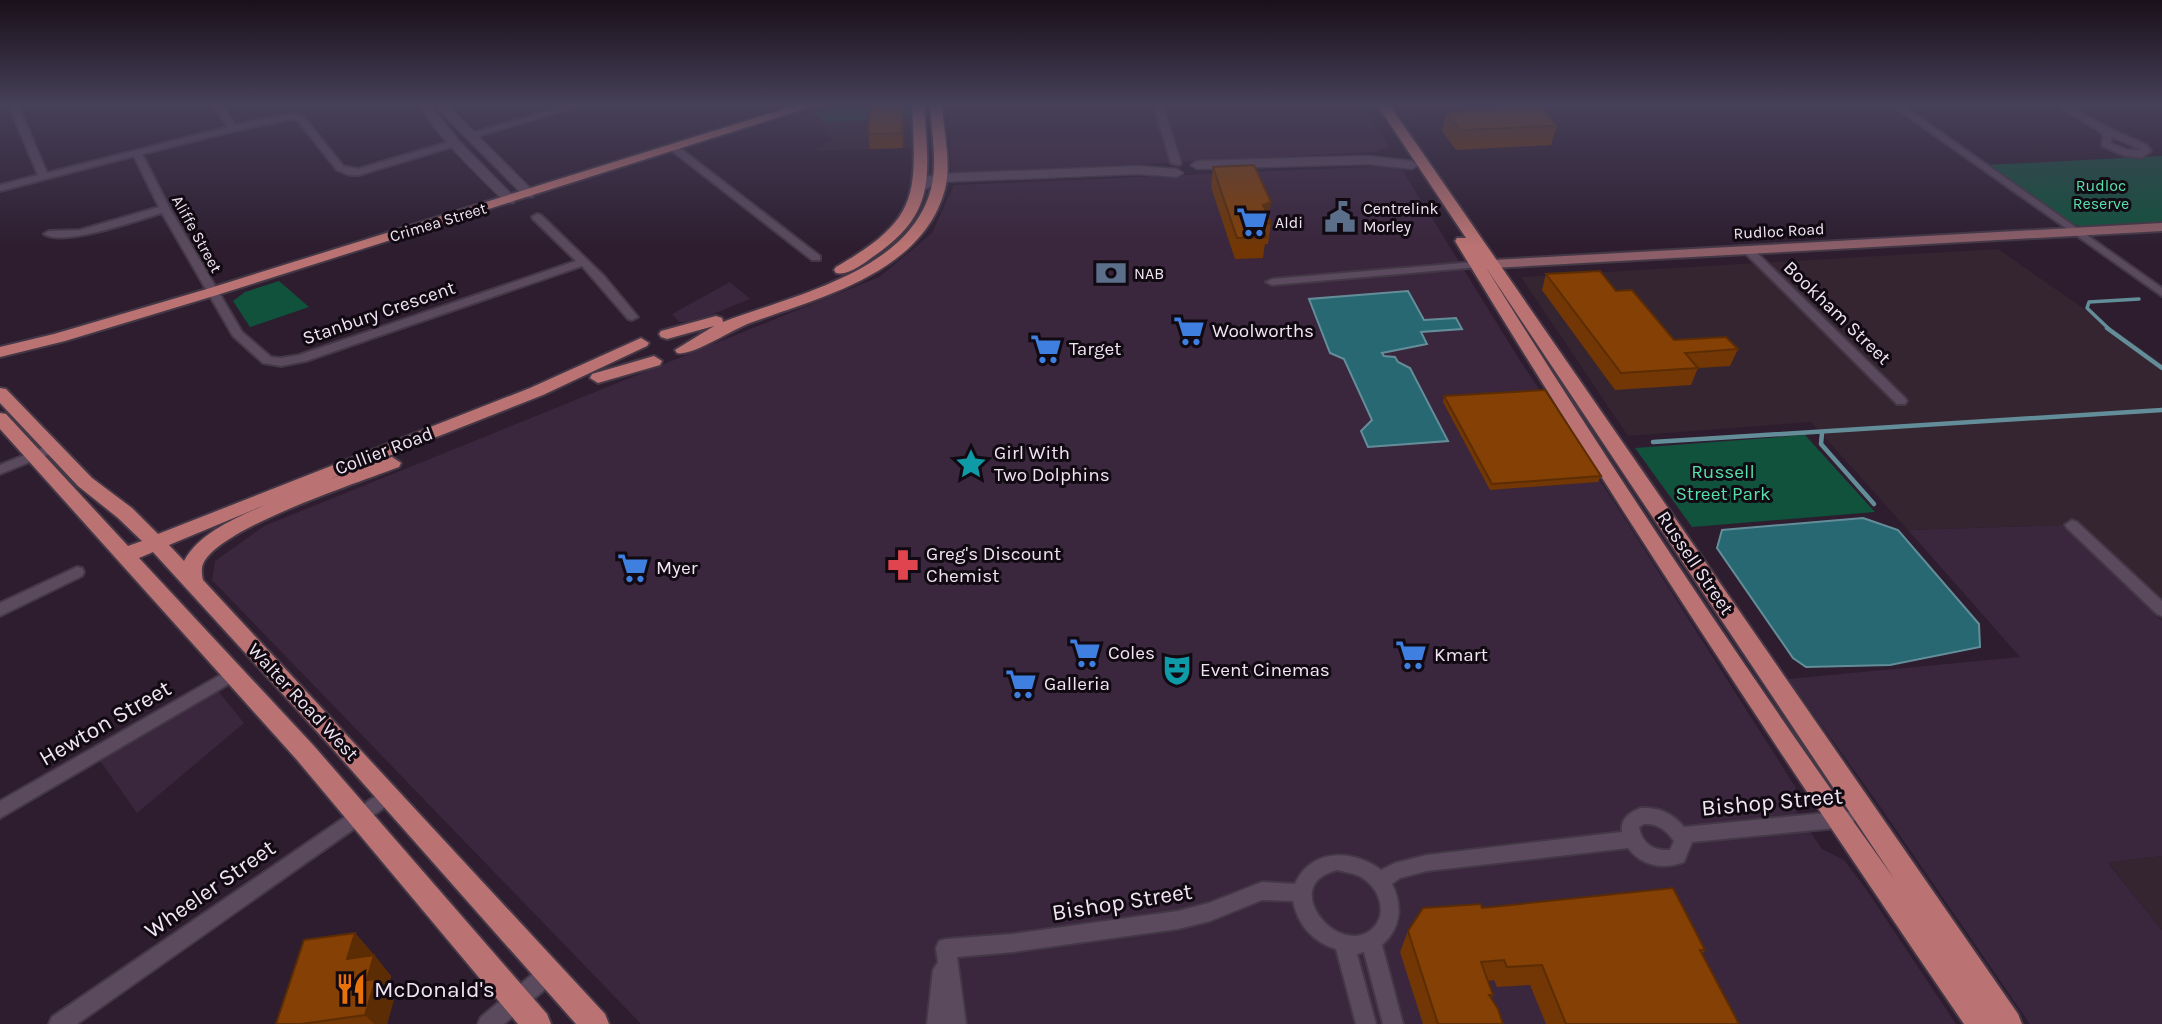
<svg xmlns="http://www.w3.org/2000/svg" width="2162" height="1024" viewBox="0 0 2162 1024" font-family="Karla,sans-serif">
  <rect width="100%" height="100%" fill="#2d1d2f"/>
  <g fill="#3a263d">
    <path d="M 948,103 L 1360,103 L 1389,147 L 1373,152 L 958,174 L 951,171 Z"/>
    <path d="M 1394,103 L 1468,103 L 1474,111 L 1402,116 Z"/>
    <path d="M 1392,166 L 1403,171 L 1519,359 L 1616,505 L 1796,788 L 1789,801 L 1822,849 L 1844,860 L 1866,889 L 1956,1024 L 641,1024 L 212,580 L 215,561 L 264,526 L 879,277 L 932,233 L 954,185 Z"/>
    <path d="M 730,282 L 750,299 L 696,321 L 679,322 L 672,314 Z"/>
    <path d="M 2062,525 L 2162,620 L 2162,856 L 2108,863 L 2162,930 L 2162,1024 L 2030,1024 L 1877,802 L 1788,679 L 2020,657 L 1908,530 Z"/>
    <path d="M 214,686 L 244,723 L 137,813 L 96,755 Z"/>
  </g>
  <g fill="#342531">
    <path d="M 811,113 L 826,122 L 912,118 L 911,148 L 812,151 L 834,139 L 801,117 Z"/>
    <path d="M 1998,249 L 2162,363 L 2162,621 L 2062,525 L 1908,530 L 1811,422 L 1628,436 L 1521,277 Z"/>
    <path d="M 2162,856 L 2162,930 L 2108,862 Z"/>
  </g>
  <g fill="#10523b">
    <path d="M 843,103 L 910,103 L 912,118 L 826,122 L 812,113 Z"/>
    <path d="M 2162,156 L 2162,226 L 2085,228 L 2071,223 L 1987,165 Z"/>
    <path d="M 279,281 L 309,307 L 250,327 L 233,301 L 245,292 Z"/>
    <path d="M 1805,435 L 1875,512 L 1692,527 L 1635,448 Z"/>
  </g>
  <g fill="#276873" stroke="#638e99" stroke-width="2">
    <path d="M 1408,291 L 1424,320 L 1456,318 L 1462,329 L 1421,332 L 1427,344 L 1382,353 L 1384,356 L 1395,357 L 1398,362 L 1410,368 L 1448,441 L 1368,447 L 1361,431 L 1372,420 L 1344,359 L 1330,353 L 1309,299 Z"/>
    <path d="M 1863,518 L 1898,530 L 1979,624 L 1980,647 L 1890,665 L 1806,667 L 1793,658 L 1717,548 L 1722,530 Z"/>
  </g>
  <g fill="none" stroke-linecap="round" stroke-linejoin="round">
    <path stroke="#638e99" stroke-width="3.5" d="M 2109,329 L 2087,308 L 2089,302 L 2139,299"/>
    <g stroke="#638e99" stroke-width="4.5">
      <path d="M 2107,328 L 2162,368"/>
      <path d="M 1822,433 L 1821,444 L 1874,504"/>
      <path d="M 1653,442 L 2162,410"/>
    </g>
    <defs>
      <g id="minor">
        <path d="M 8,103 L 17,103 L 47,173 L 228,127 L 212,103 L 221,103 L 235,125 L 292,113 L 304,117 L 343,166 L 358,169 L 452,141 L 458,141 L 458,145 L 359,175 L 349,175 L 337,170 L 298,121 L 291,119 L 234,131 L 142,154 L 170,209 L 242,332 L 271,357 L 281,358 L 299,355 L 576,261 L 533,219 L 532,217 L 537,214 L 541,215 L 604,276 L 638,317 L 632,320 L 628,319 L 582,266 L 306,361 L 281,366 L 263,363 L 233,336 L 162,213 C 138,220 63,247 44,234 L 49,231 L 80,230 L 159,207 L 134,156 L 0,191 L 0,185 L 38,175 Z"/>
        <path d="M 575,103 L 590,103 L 474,137 L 466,135 Z"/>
        <path d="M 1153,103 L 1162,103 L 1181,163 L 1179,165 L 1171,163 Z"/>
        <path d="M 1889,103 L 1899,103 L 2162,288 L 2162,296 Z"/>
        <path d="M 2053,103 L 2064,103 L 2108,128 L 2147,145 L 2151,151 L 2141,158 L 2123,155 L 2102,146 L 2103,136 L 2101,132 ZM 2112,137 L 2140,149 L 2141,150 L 2128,150 L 2110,143 Z"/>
        <path d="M 671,146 L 677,146 L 820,256 L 820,260 L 812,260 L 671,150 Z"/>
        <path d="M 1749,248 L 1753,249 L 1905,398 L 1907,401 L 1905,404 L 1897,404 L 1745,253 L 1745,249 Z"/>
        <path d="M 1487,261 L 1492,264 L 1491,266 L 1272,285 L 1266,282 L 1272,279 Z"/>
        <path d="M 52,444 L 59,448 L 57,451 L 0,474 L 0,465 Z"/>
        <path d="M 2072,520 L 2077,522 L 2162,601 L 2162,616 L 2157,614 L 2067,528 L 2065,525 Z"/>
        <path d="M 77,567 L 82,568 L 84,572 L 82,576 L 0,616 L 0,603 Z"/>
        <path d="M 233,668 L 239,670 L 241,674 L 239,678 L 0,818 L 0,801 Z"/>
        <path d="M 389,787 L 395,790 L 398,795 L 395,800 L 77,1024 L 49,1024 L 52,1017 Z"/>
        <path d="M 1641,808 C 1658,807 1673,813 1684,827 L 1846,811 L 1852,813 L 1855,819 L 1852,825 L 1846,827 L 1692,842 L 1684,862 C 1662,870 1642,866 1628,848 L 1427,871 L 1400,878 L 1392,884 C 1403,906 1401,928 1382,945 L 1403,1024 L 1383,1024 L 1364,952 L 1357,954 L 1376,1024 L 1356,1024 L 1336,949 C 1313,942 1298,925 1293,901 L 1262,900 L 1210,921 L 1178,929 L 1013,952 L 957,957 L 966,1024 L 927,1024 L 933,970 L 938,962 L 936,948 L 939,941 L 946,939 L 1013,934 L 1178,911 L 1209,903 L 1262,882 L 1295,884 C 1311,848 1353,849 1381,870 L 1395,863 L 1427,855 L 1622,832 C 1620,819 1630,812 1641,808 ZM 1644,824 C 1658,823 1666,830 1674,841 L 1670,850 C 1654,851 1642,844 1639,827 ZM 1338,870 C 1344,872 1353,873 1359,876 C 1380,886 1391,918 1368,932 C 1333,953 1279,883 1338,870 Z"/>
        <path d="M 548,964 L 555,967 L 558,974 L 555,981 L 504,1024 L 478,1024 L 481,1017 L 541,967 Z"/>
      </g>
      <g id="tertiary">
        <path d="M 421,103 L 432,103 L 432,108 L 459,141 L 514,197 L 514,203 L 506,203 C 488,184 424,125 421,103 Z"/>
        <path d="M 438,103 L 448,103 L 449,107 L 533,191 L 533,197 L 525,197 L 439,110 Z"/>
        <path d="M 1368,156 L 1412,161 L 1418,165 L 1412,169 L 1368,164 L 1197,169 L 1191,165 L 1197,161 Z"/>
        <path d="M 1138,166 L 1177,169 L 1183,173 L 1177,177 L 1138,174 L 939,182 L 920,192 L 914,188 L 926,177 L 939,174 Z"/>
      </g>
      <path id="secondary" d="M 2162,223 L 2162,231 L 1493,268 L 1486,264 L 1493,260 Z"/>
      <g id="primary">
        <path d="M 803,103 L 823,103 L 217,295 L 65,341 L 0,357 L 0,347 L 54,334 L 207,289 Z"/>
        <path d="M 912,103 L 924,103 C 928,173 939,212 874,256 C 864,263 849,276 836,273 L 834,270 L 836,267 C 921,218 916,195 912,103 Z"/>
        <path d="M 930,103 L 942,103 C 943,131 952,162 945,189 C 923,273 821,297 750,323 C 733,329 691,357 677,353 L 675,350 L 714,326 L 667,339 L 661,337 L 659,334 L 661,331 L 716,316 L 722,318 L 723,322 C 793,295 909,272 931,189 C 938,162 931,131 930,103 Z"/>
        <path d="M 1376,103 L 1388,103 L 2018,1014 L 2022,1024 L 1964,1024 C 1788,767 1616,507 1455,241 L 1457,238 L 1466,238 ZM 1485,266 L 1895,880 C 1752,680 1615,474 1485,266 Z"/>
        <path d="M 641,338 L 649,343 L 647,346 L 543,395 L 330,479 L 392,457 L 401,463 L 399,467 C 360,482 218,528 203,564 C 201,569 202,575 203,580 L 605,1014 L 609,1024 L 576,1024 L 331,747 L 153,552 L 139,558 L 314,746 L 547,1014 L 551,1024 L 518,1024 L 297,760 L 0,429 L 0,413 L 6,414 L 128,546 L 142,541 L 118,518 L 78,486 L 0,403 L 0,388 L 6,389 L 92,478 L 132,508 L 158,534 L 530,388 ZM 265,505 C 236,518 200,532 184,561 L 169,545 Z"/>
        <path d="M 654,356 L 662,361 L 660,365 L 598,383 L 590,378 L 592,374 Z"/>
      </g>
    </defs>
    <use href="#minor" stroke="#443847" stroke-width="4"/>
    <use href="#tertiary" stroke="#443847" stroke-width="3"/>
    <use href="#secondary" stroke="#443847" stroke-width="4"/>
    <use href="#primary" stroke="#443847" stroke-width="4"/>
    <use href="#minor" fill="#5b4a5e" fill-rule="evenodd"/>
    <use href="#tertiary" fill="#5b4a5e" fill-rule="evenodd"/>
    <use href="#secondary" fill="#8b5e68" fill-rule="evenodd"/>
    <use href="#primary" fill="#ba7372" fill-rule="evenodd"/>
  </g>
  <g fill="#723704">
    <path d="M 1564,103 L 1590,103 L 1590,105 L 1567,106 Z"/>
    <path d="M 903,105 L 904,120 L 903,148 L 870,149 L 868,134 Z"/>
    <path d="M 1446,112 L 1557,126 L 1551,145 L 1456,150 L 1442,131 Z"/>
    <path d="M 1213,167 L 1269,220 L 1271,223 L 1268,244 L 1265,244 L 1263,258 L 1235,259 L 1211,187 Z"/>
    <path d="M 1546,274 L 1616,291 L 1674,340 L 1738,349 L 1730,366 L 1698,368 L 1691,385 L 1615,390 L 1542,290 Z"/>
    <path d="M 1444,396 L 1601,476 L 1598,482 L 1490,490 L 1443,402 Z"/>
    <path d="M 1482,908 L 1705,950 L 1702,954 L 1739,1024 L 1546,1024 L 1530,985 L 1497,987 L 1494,980 L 1488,981 L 1493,995 L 1491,998 L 1503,1024 L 1423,1024 L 1400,952 L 1408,931 Z"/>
    <path d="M 355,933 L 373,954 L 373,955 L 374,955 L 391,976 L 387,992 L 394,999 L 387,1024 L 276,1024 Z"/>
  </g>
  <g fill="#5c2d04">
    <path d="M 903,105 L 904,120 L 903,148 L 902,133 Z"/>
    <path d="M 1271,202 L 1269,222 L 1263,205 Z"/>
    <path d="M 355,933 L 373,954 L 365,979 L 347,959 Z"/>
    <path d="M 374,955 L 391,976 L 387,992 L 394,999 L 387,1024 L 374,1024 L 365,1015 L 367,980 Z"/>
  </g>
  <g fill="#844005" stroke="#5c2d04" stroke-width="2">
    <path d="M 903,105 L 902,133 L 868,134 L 870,107 Z"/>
    <path d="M 1540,107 L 1557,126 L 1460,130 L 1446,112 Z"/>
    <path d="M 1254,165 L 1271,202 L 1263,205 L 1271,223 L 1260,224 L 1266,237 L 1237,238 L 1213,167 Z"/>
    <path d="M 1600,271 L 1616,291 L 1632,290 L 1674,340 L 1726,337 L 1738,349 L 1685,353 L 1698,368 L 1621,373 L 1546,274 Z"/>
    <path d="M 1545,390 L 1601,476 L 1492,484 L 1444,396 Z"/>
    <path d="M 1673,888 L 1705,950 L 1700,950 L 1739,1024 L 1566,1024 L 1542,965 L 1507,967 L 1504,960 L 1481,962 L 1493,995 L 1489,995 L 1498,1009 L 1503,1024 L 1438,1024 L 1408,931 L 1423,908 L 1481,904 L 1482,908 Z"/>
    <path d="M 355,933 L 347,959 L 374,955 L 367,980 L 376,979 L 365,1015 L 301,1024 L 276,1024 L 304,940 Z"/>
  </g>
  <linearGradient id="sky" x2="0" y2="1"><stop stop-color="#19101a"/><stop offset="0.42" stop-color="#464058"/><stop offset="1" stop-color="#464058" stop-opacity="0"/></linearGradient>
  <rect width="2162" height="247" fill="url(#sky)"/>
  <defs>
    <symbol id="civic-bare" viewBox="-9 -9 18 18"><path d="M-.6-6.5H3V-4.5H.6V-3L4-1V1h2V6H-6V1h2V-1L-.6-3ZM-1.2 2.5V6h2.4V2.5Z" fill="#5c6f8a" stroke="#110a12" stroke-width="2.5" paint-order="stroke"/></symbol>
    <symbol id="supermarket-bare" viewBox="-9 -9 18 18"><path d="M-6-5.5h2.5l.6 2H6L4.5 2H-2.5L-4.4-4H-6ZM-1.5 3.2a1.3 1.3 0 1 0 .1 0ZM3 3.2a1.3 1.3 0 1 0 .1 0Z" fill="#3f7fe0" stroke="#110a12" stroke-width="2.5" paint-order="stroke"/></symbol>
    <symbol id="bank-bare" viewBox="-9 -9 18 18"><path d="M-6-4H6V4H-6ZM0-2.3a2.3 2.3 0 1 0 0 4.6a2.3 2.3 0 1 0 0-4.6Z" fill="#5c6f8a" stroke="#110a12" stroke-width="2.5" paint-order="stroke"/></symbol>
    <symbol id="sight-bare" viewBox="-9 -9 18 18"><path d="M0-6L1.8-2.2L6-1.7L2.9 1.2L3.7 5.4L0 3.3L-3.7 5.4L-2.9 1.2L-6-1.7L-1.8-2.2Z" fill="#0f9aa8" stroke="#110a12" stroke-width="2.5" paint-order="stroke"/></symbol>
    <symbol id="pharmacy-bare" viewBox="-9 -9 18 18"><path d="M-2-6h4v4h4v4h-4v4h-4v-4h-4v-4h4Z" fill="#e0444e" stroke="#110a12" stroke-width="2.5" paint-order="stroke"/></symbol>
    <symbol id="theatre-bare" viewBox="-9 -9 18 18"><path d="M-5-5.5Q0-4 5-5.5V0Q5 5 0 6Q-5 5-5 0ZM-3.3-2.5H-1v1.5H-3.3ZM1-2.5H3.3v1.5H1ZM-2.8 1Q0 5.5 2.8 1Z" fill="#0f9aa8" stroke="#110a12" stroke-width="2.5" paint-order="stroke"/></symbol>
    <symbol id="restaurant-bare" viewBox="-9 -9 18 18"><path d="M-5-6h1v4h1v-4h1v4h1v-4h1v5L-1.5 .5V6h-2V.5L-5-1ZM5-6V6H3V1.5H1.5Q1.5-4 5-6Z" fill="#e8710a" stroke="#110a12" stroke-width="2.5" paint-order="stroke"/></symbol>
  </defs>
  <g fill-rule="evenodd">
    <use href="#civic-bare" x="1318" y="195" width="44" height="44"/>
    <use href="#supermarket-bare" x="1230" y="200" width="44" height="44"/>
    <use href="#bank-bare" x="1089" y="251" width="44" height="44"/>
    <use href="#supermarket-bare" x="1167" y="309" width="44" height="44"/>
    <use href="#supermarket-bare" x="1024" y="327" width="44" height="44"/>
    <use href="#sight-bare" x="949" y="442" width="44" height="44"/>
    <use href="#pharmacy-bare" x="881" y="543" width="44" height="44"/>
    <use href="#supermarket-bare" x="611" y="546" width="44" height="44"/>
    <use href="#supermarket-bare" x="1063" y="631" width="44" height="44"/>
    <use href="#supermarket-bare" x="1389" y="633" width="44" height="44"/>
    <use href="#theatre-bare" x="1155" y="648" width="44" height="44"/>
    <use href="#supermarket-bare" x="999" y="662" width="44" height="44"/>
    <use href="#restaurant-bare" x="329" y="967" width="44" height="44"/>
  </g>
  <g text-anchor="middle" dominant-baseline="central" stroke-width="6" stroke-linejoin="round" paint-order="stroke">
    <g font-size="16" fill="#58e0ab" stroke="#110a12">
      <text x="2101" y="185">Rudloc<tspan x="2101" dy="18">Reserve</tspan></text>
    </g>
    <g font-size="16" fill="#f0e5f2" stroke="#110a12" text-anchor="start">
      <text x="1363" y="208">Centrelink<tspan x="1363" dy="18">Morley</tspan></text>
      <text x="1275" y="222">Aldi</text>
      <text x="1134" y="273">NAB</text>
    </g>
    <g font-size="16" fill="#f0e5f2" stroke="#110a12">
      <text transform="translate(438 222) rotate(-17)">Crimea Street</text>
      <text transform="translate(1779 231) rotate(-3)">Rudloc Road</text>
      <text transform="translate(197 234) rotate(61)">Aliffe Street</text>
    </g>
    <g font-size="19" fill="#f0e5f2" stroke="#110a12">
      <text transform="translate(379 313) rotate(-19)">Stanbury Crescent</text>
      <text transform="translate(1837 313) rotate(44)">Bookham Street</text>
      <text transform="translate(384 451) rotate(-21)">Collier Road</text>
      <text transform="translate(1695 563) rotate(56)">Russell Street</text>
      <text transform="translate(303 702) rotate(47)">Walter Road West</text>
    </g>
    <g font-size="19" fill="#f0e5f2" stroke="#110a12" text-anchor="start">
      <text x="1212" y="331">Woolworths</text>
      <text x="1069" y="349">Target</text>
      <text x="994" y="453">Girl With<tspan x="994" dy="22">Two Dolphins</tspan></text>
      <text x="926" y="554">Greg's Discount<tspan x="926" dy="22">Chemist</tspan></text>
      <text x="656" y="568">Myer</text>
      <text x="1108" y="653">Coles</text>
      <text x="1434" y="655">Kmart</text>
      <text x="1200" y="670">Event Cinemas</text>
      <text x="1044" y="684">Galleria</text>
    </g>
    <g font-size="19" fill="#58e0ab" stroke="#110a12">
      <text x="1723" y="472">Russell<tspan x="1723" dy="22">Street Park</tspan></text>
    </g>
    <g font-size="23" fill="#f0e5f2" stroke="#110a12">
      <text transform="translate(105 723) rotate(-30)">Hewton Street</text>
      <text transform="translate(1772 802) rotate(-5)">Bishop Street</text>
      <text transform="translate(210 889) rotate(-35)">Wheeler Street</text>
      <text transform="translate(1122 902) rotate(-9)">Bishop Street</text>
    </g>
    <g font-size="23" fill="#f0e5f2" stroke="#110a12" text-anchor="start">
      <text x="374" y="989">McDonald's</text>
    </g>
  </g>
</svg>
